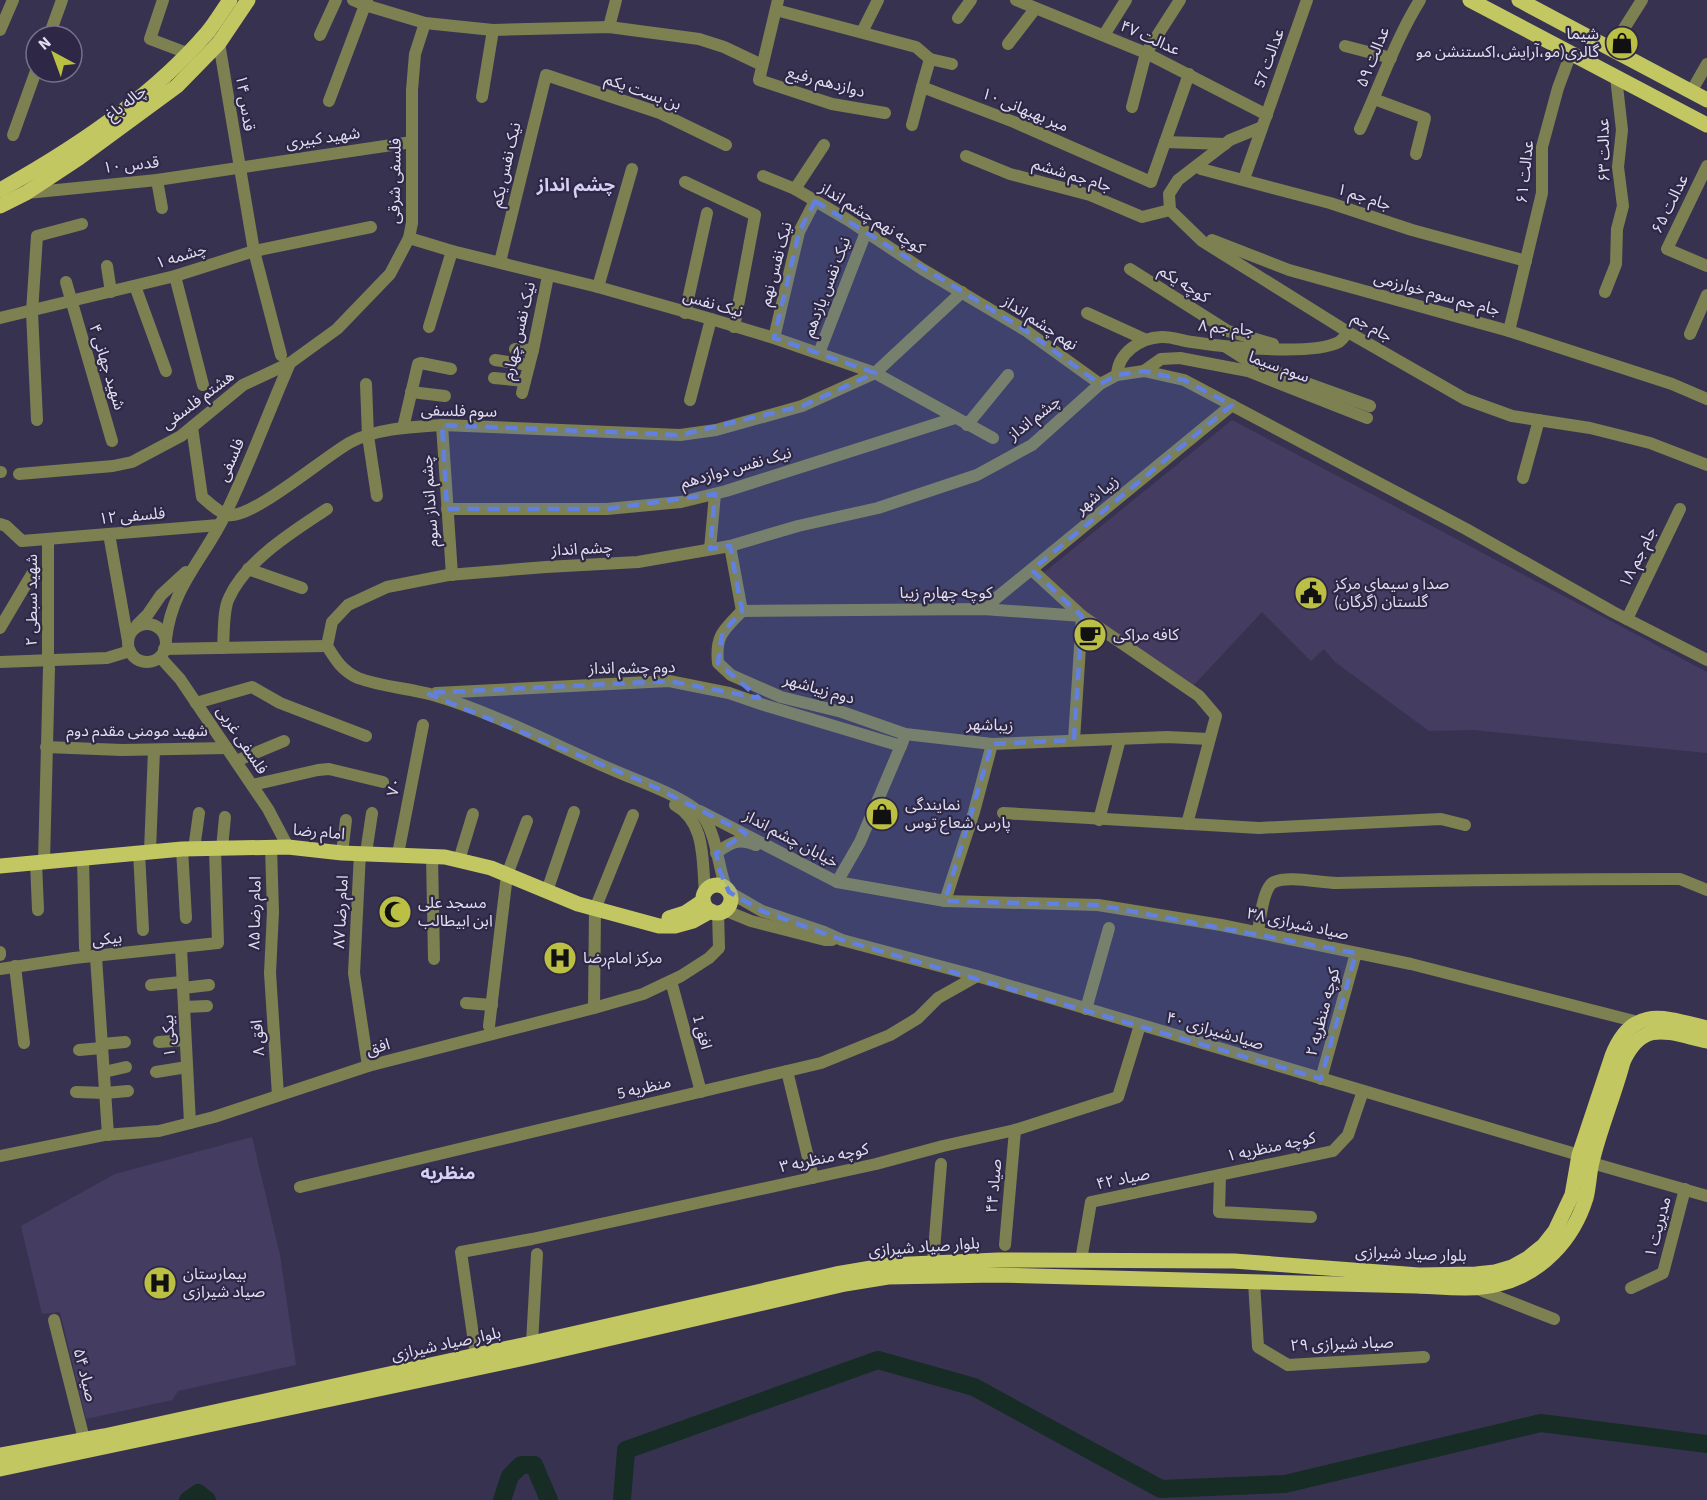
<svg xmlns="http://www.w3.org/2000/svg" width="1707" height="1500" viewBox="0 0 1707 1500" font-family="'Source Sans 3','Noto Sans Arabic',sans-serif">
  <rect width="100%" height="100%" fill="#383251"/>
  <g fill="#443d61">
    <path d="M 1232,420 L 1707,672 L 1707,753 L 1474,730 L 1429,731 L 1335,662 L 1324,649 L 1311,661 L 1262,612 L 1193,686 L 1091,618 L 1041,575 Z"/>
    <path d="M 252,1137 L 280,1255 L 296,1365 L 178,1391 L 172,1400 L 86,1419 L 60,1312 L 42,1314 L 21,1226 L 115,1174 Z"/>
  </g>
  <g fill="none" stroke-linecap="round" stroke-linejoin="round">
    <g stroke="#172c25" stroke-width="18">
      <path d="M 188,1500 L 198,1493 L 207,1500"/>
      <path d="M 502,1500 L 510,1476 L 521,1465 L 534,1465 L 549,1500"/>
      <path d="M 622,1500 L 626,1450 L 878,1360 L 974,1387 L 1161,1489 L 1285,1484 L 1541,1423 L 1707,1444"/>
    </g>
    <g stroke="#7d8051" stroke-width="12">
      <path d="M 163,0 L 150,39 L 187,53"/>
      <path d="M 353,0 L 365,5 L 425,23 L 493,30 L 609,27 L 699,39 L 724,47 L 762,65"/>
      <path d="M 778,0 L 759,80 L 832,104 L 885,113"/>
      <path d="M 1016,0 L 1146,53 L 1267,115"/>
      <path d="M 776,10 L 916,47 L 930,59"/>
      <path d="M 958,18 L 971,0"/>
      <path d="M 609,27 L 616,0"/>
      <path d="M 0,30 L 13,0"/>
      <path d="M 862,32 L 878,0"/>
      <path d="M 320,35 L 336,0"/>
      <path d="M 1104,35 L 1126,0"/>
      <path d="M 49,36 L 62,0"/>
      <path d="M 215,40 L 219,43 L 254,251 L 281,355"/>
      <path d="M 1008,44 L 1035,9"/>
      <path d="M 1345,46 L 1391,58"/>
      <path d="M 1611,49 L 1642,0"/>
      <path d="M 930,59 L 952,64"/>
      <path d="M 922,87 L 930,59"/>
      <path d="M 1691,92 L 1707,64"/>
      <path d="M 482,97 L 493,30"/>
      <path d="M 1374,99 L 1425,118 L 1416,154"/>
      <path d="M 329,101 L 367,0"/>
      <path d="M 1132,107 L 1146,53 L 1180,0"/>
      <path d="M 912,125 L 922,87 L 1014,122 L 1151,182 L 1189,74"/>
      <path d="M 1262,127 L 1230,140 L 1178,180 L 1169,194 L 1170,210 L 1202,241 L 1263,279 L 1348,332 L 1465,399 L 1512,416 L 1590,428 L 1650,443 L 1707,465"/>
      <path d="M 1360,129 C 1380,86 1395,40 1420,0"/>
      <path d="M 13,135 L 36,71"/>
      <path d="M 1165,142 L 1225,144"/>
      <path d="M 966,156 L 1010,174 L 1090,195 L 1142,217 L 1170,210"/>
      <path d="M 1707,166 L 1667,249 L 1707,266"/>
      <path d="M 1201,169 L 1330,203 L 1412,230 L 1526,261"/>
      <path d="M 763,176 L 795,189 L 848,220 L 922,269 L 1025,330 L 1100,384"/>
      <path d="M 1244,179 L 1307,0"/>
      <path d="M 157,180 L 162,208"/>
      <path d="M 685,182 L 755,215 L 734,327"/>
      <path d="M 795,189 L 824,145"/>
      <path d="M 27,193 L 157,180 L 412,142"/>
      <path d="M 409,238 L 452,251 L 598,287 L 711,319 L 774,338 L 875,373 L 993,438"/>
      <path d="M 1212,240 L 1289,270 L 1509,331 L 1672,384 L 1707,399"/>
      <path d="M 500,262 L 546,75 L 660,113 L 726,145"/>
      <path d="M 107,266 L 111,292"/>
      <path d="M 1130,269 L 1228,331 L 1273,344"/>
      <path d="M 175,276 L 203,385"/>
      <path d="M 66,282 L 112,441"/>
      <path d="M 135,286 L 166,371"/>
      <path d="M 598,287 L 632,169"/>
      <path d="M 1605,292 L 1616,264 L 1617,229 L 1623,206 L 1618,167 L 1622,130 L 1616,77"/>
      <path d="M 685,313 L 707,213"/>
      <path d="M 1087,313 L 1144,339"/>
      <path d="M 0,318 L 175,276 L 254,251 L 371,227"/>
      <path d="M 429,327 L 452,251"/>
      <path d="M 1509,331 L 1542,193 L 1542,147 L 1558,88 L 1571,53"/>
      <path d="M 1690,334 L 1707,295"/>
      <path d="M 774,338 L 799,232 L 815,201"/>
      <path d="M 1226,347 L 1251,363 L 1370,406"/>
      <path d="M 515,349 L 533,350"/>
      <path d="M 819,353 L 866,232"/>
      <path d="M 495,360 L 529,365"/>
      <path d="M 1144,371 L 1161,359 L 1180,358 L 1248,371 L 1367,418"/>
      <path d="M 1117,375 C 1118,353 1140,338 1161,337 C 1171,336 1182,341 1192,342 C 1224,347 1312,356 1339,342 C 1342,340 1345,336 1348,332"/>
      <path d="M 494,378 L 525,381"/>
      <path d="M 366,384 L 368,436 L 377,496"/>
      <path d="M 411,392 L 445,396"/>
      <path d="M 522,393 L 533,350 L 548,276"/>
      <path d="M 690,400 L 711,319"/>
      <path d="M 37,420 L 32,312 L 37,236 L 82,224"/>
      <path d="M 442,425 L 452,575"/>
      <path d="M 967,425 L 1008,375"/>
      <path d="M 192,427 L 202,497 C 209,503 219,513 228,515 C 253,519 326,455 351,442 C 378,428 412,427 442,425 L 680,435 L 716,430 L 802,406 L 875,373 L 962,292"/>
      <path d="M 403,428 L 418,364 L 421,363 L 451,369"/>
      <path d="M 0,472 L 1,472"/>
      <path d="M 19,474 L 113,466 L 132,462 L 181,436 L 243,385 L 290,363 L 337,329 L 390,274 L 409,238 L 412,223 L 412,90 L 415,54 L 425,23"/>
      <path d="M 1523,478 L 1539,420"/>
      <path d="M 447,509 L 607,509 L 681,502 L 726,491 L 955,418"/>
      <path d="M 0,524 L 6,526 L 22,541 L 219,525"/>
      <path d="M 109,534 L 128,641"/>
      <path d="M 48,540 L 48,661"/>
      <path d="M 730,546 L 742,611"/>
      <path d="M 710,549 L 715,494"/>
      <path d="M 248,569 L 302,588"/>
      <path d="M 1032,570 L 1082,616 L 1199,696 L 1216,716 L 1187,824"/>
      <path d="M 983,609 L 1232,405"/>
      <path d="M 742,611 C 724,630 715,635 718,663 L 731,675 L 781,697 L 842,712 L 905,734 L 992,744 L 1167,737 L 1209,739"/>
      <path d="M 742,611 L 983,609 L 1082,616"/>
      <path d="M 1627,619 L 1680,509"/>
      <circle cx="147" cy="643" r="19"/>
      <path d="M 137,625 L 148,614 L 161,595 L 186,572"/>
      <path d="M 0,628 L 32,574"/>
      <path d="M 166,639 C 172,587 203,560 225,515 C 249,466 268,413 290,363"/>
      <path d="M 223,648 C 224,635 223,609 229,598 C 246,560 294,531 327,509"/>
      <path d="M 164,649 L 327,646"/>
      <path d="M 160,657 L 180,679 L 268,809 L 288,847"/>
      <path d="M 0,662 L 107,658 L 130,651"/>
      <path d="M 436,693 L 669,681 L 729,693 L 764,705 L 901,746"/>
      <path d="M 196,703 L 252,687 L 280,703 L 366,736"/>
      <path d="M 1074,740 L 1082,616"/>
      <path d="M 46,747 L 122,750 L 227,748"/>
      <path d="M 236,761 L 284,741"/>
      <path d="M 252,785 L 318,770 L 329,769 L 383,782"/>
      <path d="M 675,805 C 706,822 702,861 705,892"/>
      <path d="M 700,811 L 837,882 L 945,901 L 1098,905 L 1221,925 L 1411,964 L 1638,1022"/>
      <path d="M 1003,813 L 1259,828 L 1441,819 L 1465,825"/>
      <path d="M 1099,820 L 1120,739"/>
      <path d="M 271,847 L 273,912 L 270,973 L 278,1095"/>
      <path d="M 222,848 L 225,817"/>
      <path d="M 182,849 L 186,918"/>
      <path d="M 194,849 L 199,813"/>
      <path d="M 150,851 L 154,750"/>
      <path d="M 139,852 L 143,930"/>
      <path d="M 342,853 L 346,820"/>
      <path d="M 360,853 L 354,973 L 368,1066"/>
      <path d="M 366,853 L 372,813"/>
      <path d="M 716,853 C 732,842 737,838 756,845"/>
      <path d="M 398,854 L 423,725"/>
      <path d="M 432,856 L 434,959"/>
      <path d="M 83,857 L 85,948"/>
      <path d="M 459,860 L 473,814"/>
      <path d="M 44,861 L 49,668"/>
      <path d="M 36,862 L 38,910"/>
      <path d="M 837,882 L 860,842 L 903,741"/>
      <path d="M 726,888 C 718,866 717,839 705,819 C 693,799 635,780 613,770 C 554,745 495,713 433,695 C 408,688 382,687 358,678 C 342,671 335,659 327,646 L 332,622 L 348,605 L 387,587 L 448,575 L 546,567 L 638,562 L 730,546 L 798,526 L 878,508 L 977,475 L 1019,452 L 1032,445 L 1100,384 L 1117,375 L 1144,371 L 1184,380 L 1466,529 L 1613,612 L 1707,660"/>
      <path d="M 547,891 L 574,812"/>
      <path d="M 729,892 L 762,911 L 824,932 L 842,940 L 977,976 L 1579,1155"/>
      <path d="M 945,901 L 974,812 L 992,744"/>
      <path d="M 724,910 L 751,921 L 825,940 L 832,940"/>
      <path d="M 1258,932 C 1260,920 1263,887 1274,882 C 1289,875 1320,883 1337,883 C 1447,880 1556,879 1665,879 L 1680,879 L 1707,890"/>
      <path d="M 181,948 L 190,1123"/>
      <path d="M 0,952 L 0,955"/>
      <path d="M 96,957 L 108,1135"/>
      <path d="M 15,966 L 24,1043"/>
      <path d="M 0,969 L 74,958 L 218,943 L 215,849"/>
      <path d="M 671,981 L 701,1092"/>
      <path d="M 151,985 L 182,982"/>
      <path d="M 183,988 L 209,985"/>
      <path d="M 466,1003 L 492,1005"/>
      <path d="M 184,1007 L 207,1006"/>
      <path d="M 594,1008 L 595,909 L 633,815"/>
      <path d="M 1086,1009 L 1109,928"/>
      <path d="M 489,1026 L 507,875 L 527,821"/>
      <path d="M 159,1042 L 185,1040"/>
      <path d="M 102,1044 L 125,1042"/>
      <path d="M 79,1050 L 102,1048"/>
      <path d="M 787,1071 L 813,1178"/>
      <path d="M 104,1072 L 126,1067"/>
      <path d="M 156,1072 L 187,1067"/>
      <path d="M 1321,1079 L 1356,953"/>
      <path d="M 76,1092 L 105,1093 L 128,1091"/>
      <path d="M 0,1156 L 104,1135 L 159,1131 L 214,1117 L 368,1066 L 594,1008 L 643,994 L 681,976 L 709,958 L 719,948 L 718,912"/>
      <path d="M 1592,1163 L 1707,1196"/>
      <path d="M 1220,1175 L 1219,1212 L 1311,1217"/>
      <path d="M 300,1187 L 821,1063 L 890,1035 L 918,1018 L 938,998 L 977,976"/>
      <path d="M 1005,1245 L 1015,1130"/>
      <path d="M 1081,1260 L 1091,1202 L 1333,1151 L 1348,1135 L 1363,1091"/>
      <path d="M 933,1262 L 941,1164"/>
      <path d="M 1254,1282 L 1258,1347 L 1288,1365 L 1424,1357"/>
      <path d="M 1475,1288 L 1554,1319"/>
      <path d="M 1631,1288 L 1663,1273 L 1685,1189"/>
      <path d="M 54,1320 L 84,1439"/>
      <path d="M 532,1343 L 537,1254"/>
      <path d="M 476,1356 L 461,1252 L 532,1239 L 876,1164 L 943,1146 L 1015,1130 L 1118,1097 L 1140,1025"/>
    </g>
    <g stroke="#c3c761" stroke-width="15">
      <path d="M 1470,0 L 1707,125"/>
      <path d="M 1519,0 L 1707,100"/>
      <path d="M 0,190 C 72,150 152,97 206,34 C 215,24 222,11 230,0"/>
      <path d="M 0,206 L 26,193 L 79,158 L 177,86 L 219,43 L 248,0"/>
      <path d="M 0,866 L 182,849 L 288,847 L 342,853 L 445,857 L 491,868 L 578,904 L 659,926 L 675,926 L 693,921 L 711,911"/>
      <circle cx="717" cy="899" r="14"/>
      <path d="M 669,918 L 685,913 L 703,901"/>
      <path d="M 0,1455 L 104,1436 L 532,1343 L 836,1274 L 889,1265 L 998,1260 L 1234,1261 L 1419,1275 L 1476,1274 L 1495,1272 L 1512,1267 L 1528,1258 L 1544,1245 L 1555,1231 L 1572,1195 L 1579,1155 L 1612,1056 C 1632,1005 1663,1017 1707,1028"/>
      <path d="M 0,1469 L 534,1356 L 845,1284 L 888,1277 L 995,1275 L 1417,1286 C 1443,1287 1473,1291 1499,1284 C 1541,1274 1573,1240 1586,1198 C 1589,1187 1589,1174 1592,1162 C 1600,1128 1614,1096 1623,1062 C 1643,1018 1669,1033 1707,1041"/>
    </g>
  </g>
  <path fill="#6180e1" fill-opacity="0.2" stroke="#6180e1" stroke-width="4.5" stroke-dasharray="12 8" stroke-linejoin="round" d="M 815,201 L 1025,330 L 1100,384 L 1117,375 L 1144,371 L 1184,380 L 1232,405 L 1032,570 L 1082,616 L 1074,740 L 992,744 L 945,901 L 1098,905 L 1356,953 L 1321,1079 L 842,940 L 762,911 L 729,892 L 719,869 L 716,853 L 746,833 L 644,782 L 426,693 L 669,681 L 759,698 L 718,663 L 722,633 L 742,611 L 730,546 L 710,549 L 715,494 L 607,509 L 447,509 L 442,425 L 680,435 L 802,406 L 875,373 L 774,338 L 799,232 Z"/>
  <defs>
    <symbol id="shop-disc" viewBox="-11 -11 22 22"><circle r="9.5" fill="#bbc044" stroke="#2e2846"/><path d="M-5-2.5h2.3a2.7 3.5 0 0 1 5.4 0H5L5.5 6h-11ZM-1.5-2.5h3a1.5 2.3 0 0 0-3 0Z" fill="#111"/></symbol>
    <symbol id="civic-disc" viewBox="-11 -11 22 22"><circle r="9.5" fill="#bbc044" stroke="#2e2846"/><path d="M-.6-6.5H3V-4.5H.6V-3L4-1V1h2V6H-6V1h2V-1L-.6-3ZM-1.2 2.5V6h2.4V2.5Z" fill="#111"/></symbol>
    <symbol id="cafe-disc" viewBox="-11 -11 22 22"><circle r="9.5" fill="#bbc044" stroke="#2e2846"/><path d="M-5.5-4.5H6V0H3Q3 3.5 0 3.5H-2.5Q-5.5 3.5-5.5 0ZM3-3.2v2h1.7v-2ZM-6 4.5H4V6H-6Z" fill="#111"/></symbol>
    <symbol id="mosque-disc" viewBox="-11 -11 22 22"><circle r="9.5" fill="#bbc044" stroke="#2e2846"/><path d="M3.5-4.9A6 6 0 1 0 3.5 4.9A5 5 0 1 1 3.5-4.9Z" fill="#111"/></symbol>
    <symbol id="hospital-disc" viewBox="-11 -11 22 22"><circle r="9.5" fill="#bbc044" stroke="#2e2846"/><path d="M-5-5h3v3.5h4V-5h3V5h-3V1.5h-4V5h-3Z" fill="#111"/></symbol>
  </defs>
  <g fill-rule="evenodd">
    <use href="#shop-disc" x="1603" y="24" width="38" height="38"/>
    <use href="#civic-disc" x="1292" y="574" width="38" height="38"/>
    <use href="#cafe-disc" x="1071" y="616" width="38" height="38"/>
    <use href="#shop-disc" x="863" y="795" width="38" height="38"/>
    <use href="#mosque-disc" x="376" y="893" width="38" height="38"/>
    <use href="#hospital-disc" x="541" y="939" width="38" height="38"/>
    <use href="#hospital-disc" x="141" y="1264" width="38" height="38"/>
  </g>
  <g text-anchor="middle" dominant-baseline="central" stroke-width="4.5" stroke-linejoin="round" paint-order="stroke">
    <g font-size="16" fill="#e0def1" stroke="#2e2846" text-anchor="start">
      <text x="1599" y="34" text-anchor="end">شیما<tspan x="1599" dy="18">گالری(مو،آرایش،اکستنشن مو</tspan></text>
      <text x="1334" y="584">صدا و سیمای مرکز<tspan x="1334" dy="18">گلستان (گرگان)</tspan></text>
      <text x="1113" y="635">کافه مراکی</text>
      <text x="905" y="805">نمایندگی<tspan x="905" dy="18">پارس شعاع توس</tspan></text>
      <text x="418" y="903">مسجد علی<tspan x="418" dy="18">ابن ابیطالب</tspan></text>
      <text x="583" y="958">مرکز امام‌رضا</text>
      <text x="183" y="1274">بیمارستان<tspan x="183" dy="18">صیاد شیرازی</tspan></text>
    </g>
    <g font-size="16" fill="#e0def1" stroke="#2e2846">
      <text transform="translate(1150 38) rotate(24)">عدالت ۴۷</text>
      <text transform="translate(1373 57) rotate(-68)">عدالت ۵۹</text>
      <text transform="translate(1269 58) rotate(-70)">عدالت 57</text>
      <text transform="translate(826 82) rotate(15)">دوازدهم رفیع</text>
      <text transform="translate(643 92) rotate(20)">بن بست یکم</text>
      <text transform="translate(126 103) rotate(-37)">چاله باغ</text>
      <text transform="translate(245 103) rotate(81)">قدس ۱۴</text>
      <text transform="translate(1025 110) rotate(22)">۱۰ میر بهبهانی</text>
      <text transform="translate(323 138) rotate(-8)">شهید کبیری</text>
      <text transform="translate(1604 150) rotate(-91)">عدالت ۶۳</text>
      <text transform="translate(131 165) rotate(-6)">قدس ۱۰</text>
      <text transform="translate(506 165) rotate(-77)">نیک نفس یکم</text>
      <text transform="translate(1525 172) rotate(-84)">عدالت ۶۱</text>
      <text transform="translate(1072 175) rotate(17)">جام جم ششم</text>
      <text transform="translate(395 181) rotate(-89)">فلسفی شرقی</text>
      <text transform="translate(1364 197) rotate(18)">۱ جام جم</text>
      <text transform="translate(1670 204) rotate(-64)">عدالت ۶۵</text>
      <text transform="translate(872 218) rotate(32)">کوچه نهم چشم انداز</text>
      <text transform="translate(181 256) rotate(-17)">چشمه ۱</text>
      <text transform="translate(776 264) rotate(-75)">نیک نفس نهم</text>
      <text transform="translate(1184 284) rotate(32)">کوچه یکم</text>
      <text transform="translate(827 287) rotate(-69)">نیک نفس یازدهم</text>
      <text transform="translate(1437 294) rotate(15)">جام جم سوم خوارزمی</text>
      <text transform="translate(713 304) rotate(16)">نیک نفس</text>
      <text transform="translate(1040 323) rotate(33)">نهم چشم انداز</text>
      <text transform="translate(1372 327) rotate(30)">جام جم</text>
      <text transform="translate(1226 328) rotate(5)">۸ جام جم</text>
      <text transform="translate(519 331) rotate(-77)">نیک نفس چهارم</text>
      <text transform="translate(107 367) rotate(73)">۴ شهید جهانی</text>
      <text transform="translate(1279 367) rotate(20)">سوم سیما</text>
      <text transform="translate(198 400) rotate(-37)">هشتم فلسفی</text>
      <text transform="translate(459 411) rotate(1)">سوم فلسفی</text>
      <text transform="translate(1034 418) rotate(-38)">چشم انداز</text>
      <text transform="translate(231 460) rotate(-67)">فلسفی</text>
      <text transform="translate(736 468) rotate(-16)">نیک نفس دوازدهم</text>
      <text transform="translate(1097 495) rotate(-40)">زیبا شهر</text>
      <text transform="translate(430 501) rotate(-94)">چشم انداز سوم</text>
      <text transform="translate(132 516) rotate(-5)">۱۲ فلسفی</text>
      <text transform="translate(582 549) rotate(-3)">چشم انداز</text>
      <text transform="translate(1638 557) rotate(-64)">۱۸ جام جم</text>
      <text x="946" y="593">کوچه چهارم زیبا</text>
      <text transform="translate(32 600) rotate(-90)">۲ شهید سبطی</text>
      <text transform="translate(632 668) rotate(-1)">دوم چشم انداز</text>
      <text transform="translate(819 689) rotate(16)">دوم زیباشهر</text>
      <text transform="translate(990 725) rotate(2)">زیباشهر</text>
      <text x="137" y="731">شهید مومنی مقدم دوم</text>
      <text transform="translate(242 740) rotate(56)">فلسفی غربی</text>
      <text transform="translate(394 787) rotate(-79)">۷۰</text>
      <text transform="translate(319 832) rotate(5)">امام رضا</text>
      <text transform="translate(791 839) rotate(28)">خیابان چشم انداز</text>
      <text transform="translate(341 912) rotate(-87)">امام رضا ۸۷</text>
      <text transform="translate(255 913) rotate(-89)">امام رضا ۸۵</text>
      <text transform="translate(1298 924) rotate(12)">صیاد شیرازی ۳۸</text>
      <text transform="translate(107 939) rotate(-6)">بیکی</text>
      <text transform="translate(1323 1012) rotate(-75)">کوچه منظریه ۲</text>
      <text transform="translate(1215 1031) rotate(16)">۴۰ صیادشیرازی</text>
      <text transform="translate(702 1032) rotate(75)">افق 1</text>
      <text transform="translate(169 1036) rotate(-93)">۱ بیکی</text>
      <text transform="translate(258 1038) rotate(-94)">افق ۸</text>
      <text transform="translate(378 1047) rotate(-15)">افق</text>
      <text transform="translate(644 1088) rotate(-13)">منظریه 5</text>
      <text transform="translate(1271 1147) rotate(-12)">کوچه منظریه ۱</text>
      <text transform="translate(824 1158) rotate(-12)">کوچه منظریه ۳</text>
      <text transform="translate(1123 1179) rotate(-12)">صیاد ۴۲</text>
      <text transform="translate(994 1186) rotate(-85)">صیاد ۴۴</text>
      <text transform="translate(1658 1227) rotate(-75)">مدیریت ۱</text>
      <text transform="translate(924 1247) rotate(-4)">بلوار صیاد شیرازی</text>
      <text transform="translate(1411 1254) rotate(2)">بلوار صیاد شیرازی</text>
      <text transform="translate(446 1344) rotate(-12)">بلوار صیاد شیرازی</text>
      <text transform="translate(1342 1344) rotate(-2)">۲۹ صیاد شیرازی</text>
      <text transform="translate(85 1375) rotate(76)">صیاد ۵۴</text>
    </g>
    <g font-size="18" font-weight="bold" fill="#d6d0f7" stroke="#2e2846">
      <text x="576" y="185">چشم انداز</text>
      <text x="448" y="1173">منظریه</text>
    </g>
  </g>
  <g transform="translate(54 54) rotate(319)"><circle r="28" fill="#2e2846" stroke="#75718a" stroke-width="1.5"/>
  <path d="M0-4.5L10 22L0 15L-10 22Z" fill="#bbc044"/>
  <text y="-9" font-size="16" font-weight="bold" text-anchor="middle" fill="#e0def1">N</text>
  </g>
</svg>
